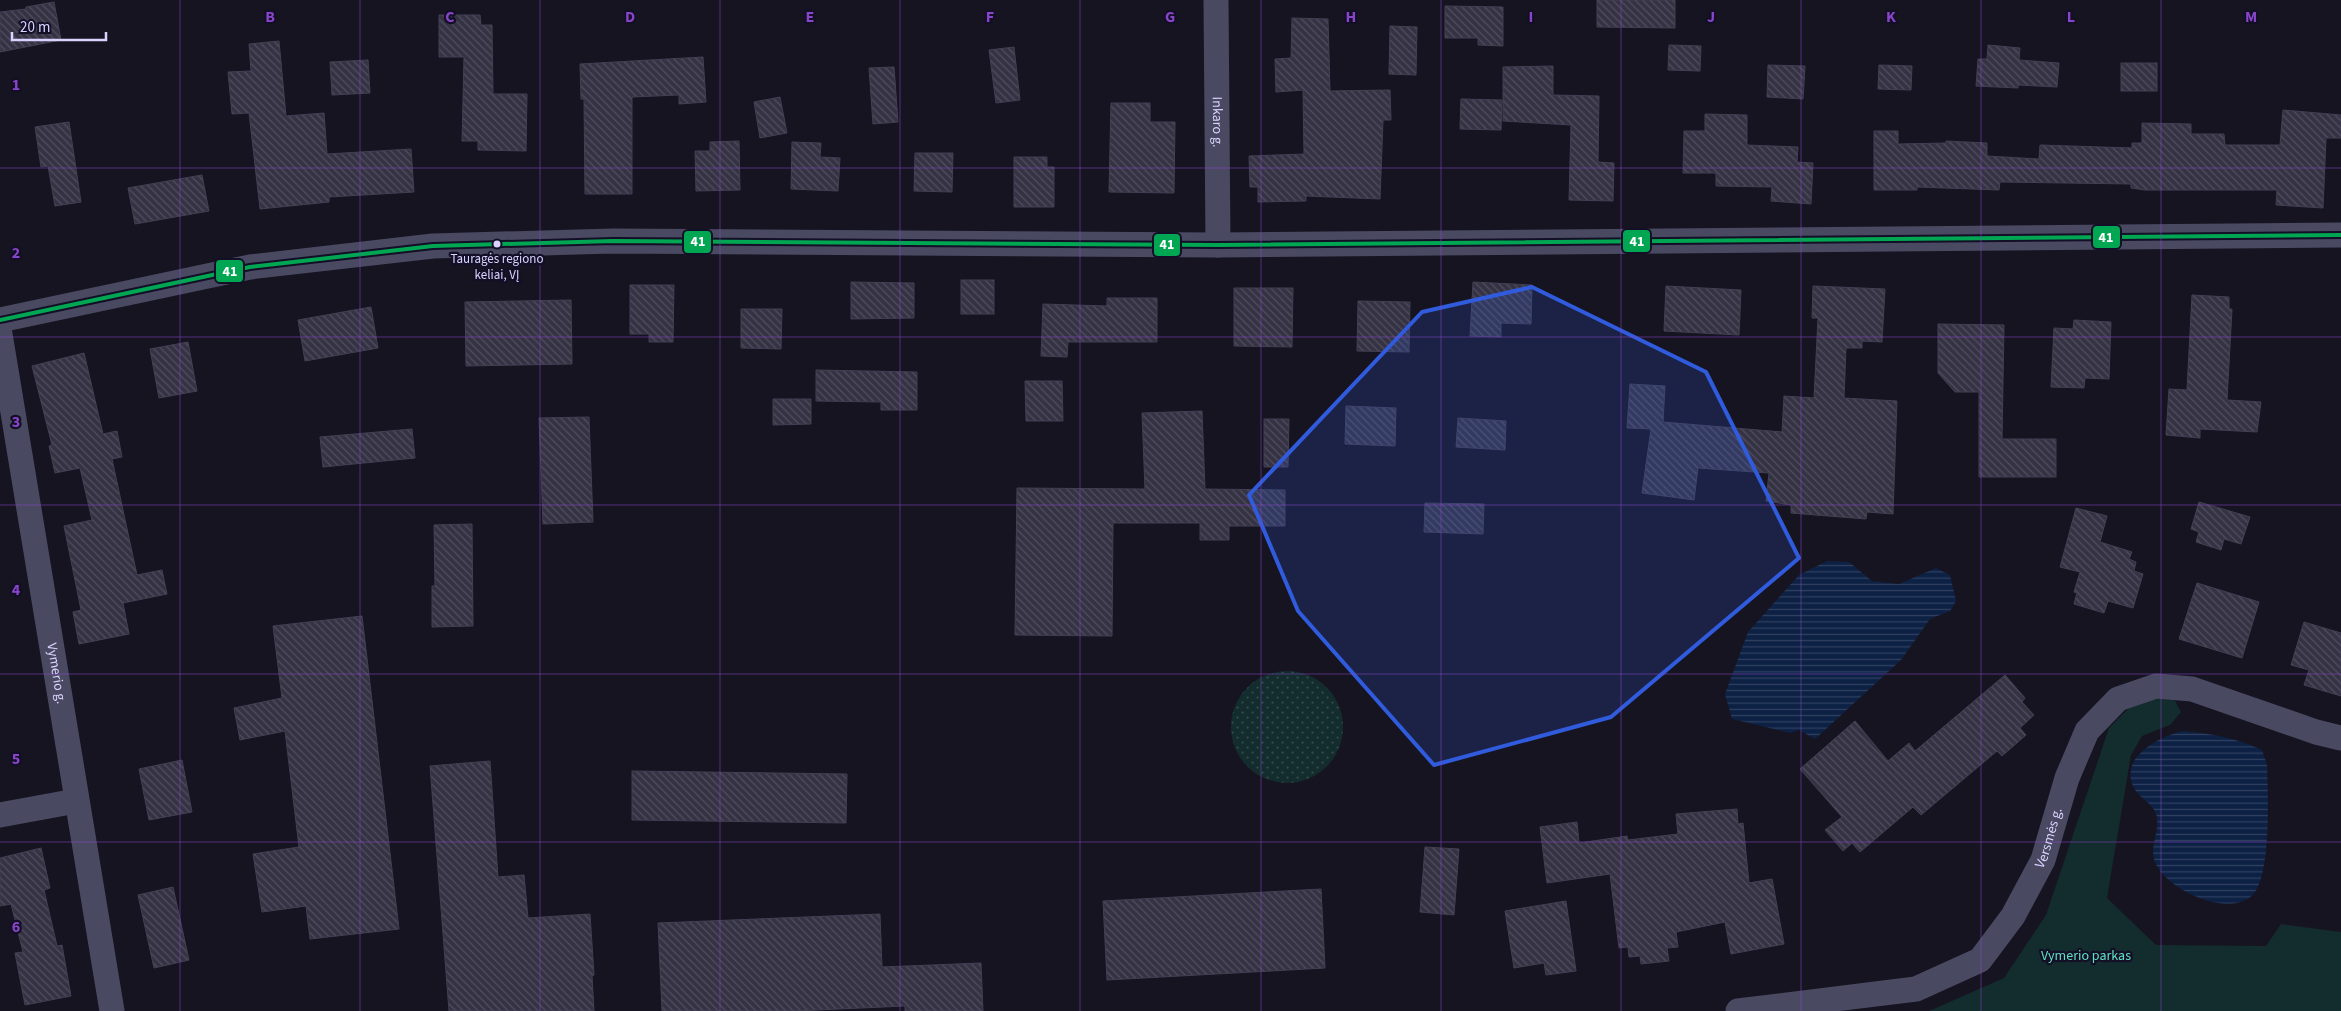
<svg xmlns="http://www.w3.org/2000/svg" width="2341" height="1011" viewBox="0 0 2341 1011" font-family="'Source Sans 3',sans-serif">
  <defs>
    <pattern id="grass-dots" width="8" height="8" patternUnits="userSpaceOnUse" patternTransform="scale(1.25)"><rect width="8" height="8" fill="#132c2d"/><path d="M2 2h.1M6 6h.1" fill="none" stroke="#354a4c" stroke-width="1.8" stroke-linecap="round"/></pattern>
    <pattern id="water-rules" width="6" height="5" patternUnits="userSpaceOnUse" patternTransform="scale(1.25)"><rect width="6" height="5" fill="#0d2144"/><path d="M0 2.5h6" fill="none" stroke="#304060"/></pattern>
    <pattern id="building-back-hatch" width="6" height="6" patternUnits="userSpaceOnUse" patternTransform="scale(1.25)"><rect width="6" height="6" fill="#343243"/><path d="M-1 5l2 2M0 0l6 6M5-1l2 2" fill="none" stroke="#514f5f"/></pattern>
  </defs>
  <rect width="100%" height="100%" fill="#161421"/>
  <circle fill="url(#grass-dots)" cx="1287" cy="727" r="56"/>
  <path fill="#132c2d" d="M 2159,694 L 2174,699 L 2181,712 L 2170,725 L 2142,736 L 2131,755 L 2107,898 L 2156,945 L 2266,946 L 2281,924 L 2341,932 L 2341,1011 L 1929,1011 L 2004,978 L 2046,915 L 2109,728 L 2130,707 Z"/>
  <g fill="url(#water-rules)">
    <path d="M 1827,561 L 1849,562 L 1872,581 L 1899,584 L 1936,568 L 1950,575 L 1956,601 L 1950,611 L 1930,619 L 1901,660 L 1815,739 L 1799,730 L 1790,733 L 1732,719 L 1725,694 L 1748,632 L 1799,575 Z"/>
    <path d="M 2182,731 C 2210,733 2236,738 2262,750 L 2267,765 C 2268,794 2271,869 2255,892 C 2233,922 2162,889 2154,859 C 2150,844 2161,830 2156,814 C 2153,803 2138,798 2133,786 C 2120,756 2160,737 2182,731 Z"/>
  </g>
  <g fill="url(#building-back-hatch)" stroke="#433f54">
    <path d="M 1597,0 L 1675,0 L 1675,28 L 1597,27 Z"/>
    <path d="M 54,2 L 61,40 L 0,52 L 0,12 L 26,9 L 26,7 Z"/>
    <path d="M 1445,6 L 1503,7 L 1503,46 L 1478,45 L 1478,38 L 1445,38 Z"/>
    <path d="M 439,15 L 480,15 L 481,25 L 492,25 L 493,94 L 527,94 L 526,151 L 478,150 L 478,141 L 462,141 L 464,57 L 439,57 Z"/>
    <path d="M 1292,18 L 1328,19 L 1330,91 L 1390,90 L 1391,120 L 1383,120 L 1380,199 L 1306,196 L 1306,201 L 1258,202 L 1258,187 L 1250,187 L 1249,156 L 1304,154 L 1303,90 L 1276,92 L 1275,59 L 1291,58 Z"/>
    <path d="M 1390,26 L 1417,27 L 1416,75 L 1389,74 Z"/>
    <path d="M 279,41 L 286,116 L 324,113 L 327,154 L 411,149 L 414,192 L 329,197 L 329,202 L 260,209 L 249,113 L 232,114 L 228,72 L 251,71 L 249,44 Z"/>
    <path d="M 1669,45 L 1701,46 L 1700,71 L 1668,70 Z"/>
    <path d="M 1988,45 L 2020,48 L 2019,60 L 2059,63 L 2057,87 L 2018,85 L 2018,88 L 1976,86 L 1978,59 L 1987,59 Z"/>
    <path d="M 1014,47 L 1020,100 L 996,103 L 989,50 Z"/>
    <path d="M 703,57 L 706,102 L 679,104 L 679,95 L 632,97 L 632,194 L 585,194 L 584,99 L 581,99 L 580,64 Z"/>
    <path d="M 368,60 L 370,93 L 332,95 L 330,62 Z"/>
    <rect x="2121" y="63" width="36" height="28"/>
    <path d="M 1768,65 L 1805,66 L 1803,99 L 1767,97 Z"/>
    <path d="M 1879,65 L 1912,66 L 1911,90 L 1878,89 Z"/>
    <path d="M 1553,66 L 1553,95 L 1599,96 L 1598,162 L 1614,163 L 1613,201 L 1569,200 L 1571,125 L 1503,121 L 1503,67 Z"/>
    <path d="M 894,67 L 898,122 L 873,124 L 869,68 Z"/>
    <path d="M 780,97 L 787,133 L 760,138 L 754,102 Z"/>
    <path d="M 1461,99 L 1502,100 L 1501,130 L 1460,129 Z"/>
    <path d="M 1111,103 L 1150,103 L 1150,122 L 1175,122 L 1174,193 L 1109,192 Z"/>
    <path d="M 2283,110 L 2341,115 L 2341,138 L 2326,138 L 2323,208 L 2276,205 L 2277,190 L 2145,190 L 2131,188 L 2131,184 L 2000,182 L 1999,190 L 1917,187 L 1917,190 L 1874,190 L 1874,131 L 1898,131 L 1898,144 L 1946,143 L 1946,141 L 1987,143 L 1987,156 L 2039,159 L 2040,145 L 2132,148 L 2132,143 L 2142,143 L 2142,123 L 2191,124 L 2191,134 L 2224,134 L 2225,145 L 2280,145 Z"/>
    <path d="M 1705,114 L 1747,115 L 1747,145 L 1798,147 L 1797,162 L 1813,163 L 1811,204 L 1771,201 L 1772,187 L 1716,186 L 1716,173 L 1683,173 L 1684,131 L 1705,131 Z"/>
    <path d="M 69,122 L 81,202 L 55,206 L 48,166 L 41,167 L 35,127 Z"/>
    <path d="M 739,141 L 740,190 L 696,191 L 695,151 L 710,151 L 710,142 Z"/>
    <path d="M 792,142 L 821,143 L 820,157 L 840,158 L 838,191 L 791,189 Z"/>
    <path d="M 915,153 L 953,153 L 952,192 L 914,191 Z"/>
    <path d="M 1014,157 L 1047,157 L 1047,167 L 1054,167 L 1054,207 L 1014,207 Z"/>
    <path d="M 202,175 L 209,211 L 135,224 L 128,188 Z"/>
    <rect x="961" y="280" width="33" height="34"/>
    <path d="M 851,282 L 914,283 L 914,318 L 851,319 Z"/>
    <path d="M 1473,282 L 1532,285 L 1531,324 L 1501,323 L 1501,337 L 1470,336 Z"/>
    <path d="M 630,285 L 674,285 L 673,342 L 649,342 L 649,334 L 630,334 Z"/>
    <path d="M 1666,286 L 1741,290 L 1739,335 L 1664,331 Z"/>
    <path d="M 1813,286 L 1885,289 L 1882,342 L 1862,341 L 1862,348 L 1846,348 L 1844,398 L 1897,401 L 1893,514 L 1867,512 L 1866,519 L 1791,513 L 1791,505 L 1766,501 L 1769,473 L 1698,468 L 1694,500 L 1642,493 L 1651,429 L 1627,428 L 1630,384 L 1665,386 L 1663,422 L 1782,432 L 1784,396 L 1814,398 L 1818,318 L 1812,318 Z"/>
    <path d="M 1234,288 L 1293,288 L 1292,347 L 1234,346 Z"/>
    <path d="M 2192,295 L 2229,297 L 2229,309 L 2232,309 L 2227,400 L 2261,402 L 2257,432 L 2200,429 L 2200,438 L 2166,435 L 2169,389 L 2187,390 Z"/>
    <path d="M 1107,298 L 1157,298 L 1157,342 L 1068,342 L 1067,357 L 1041,356 L 1043,304 L 1107,306 Z"/>
    <path d="M 571,300 L 572,364 L 466,366 L 465,302 Z"/>
    <path d="M 1358,301 L 1410,302 L 1409,352 L 1357,351 Z"/>
    <path d="M 371,307 L 378,348 L 305,361 L 298,320 Z"/>
    <path d="M 741,309 L 782,309 L 781,349 L 741,348 Z"/>
    <path d="M 2074,320 L 2111,322 L 2109,379 L 2085,378 L 2084,388 L 2051,387 L 2054,328 L 2073,329 Z"/>
    <path d="M 1938,324 L 2004,325 L 2002,439 L 2056,439 L 2056,477 L 1979,477 L 1979,392 L 1955,392 L 1938,373 Z"/>
    <path d="M 188,342 L 197,391 L 159,398 L 150,349 Z"/>
    <path d="M 84,353 L 103,434 L 117,431 L 122,457 L 112,459 L 137,575 L 162,570 L 167,594 L 123,603 L 129,634 L 79,644 L 73,612 L 81,610 L 64,526 L 92,520 L 80,468 L 55,473 L 49,446 L 52,445 L 32,366 Z"/>
    <path d="M 816,370 L 917,372 L 917,410 L 881,410 L 881,402 L 816,401 Z"/>
    <path d="M 1025,381 L 1062,381 L 1063,421 L 1026,421 Z"/>
    <path d="M 773,399 L 811,399 L 811,424 L 773,425 Z"/>
    <path d="M 1346,406 L 1396,408 L 1395,446 L 1345,444 Z"/>
    <path d="M 1202,411 L 1205,489 L 1285,490 L 1285,526 L 1229,526 L 1229,540 L 1200,540 L 1200,523 L 1113,523 L 1112,636 L 1015,635 L 1017,488 L 1145,489 L 1142,413 Z"/>
    <path d="M 589,417 L 593,522 L 543,524 L 539,418 Z"/>
    <path d="M 1458,418 L 1506,421 L 1505,450 L 1456,447 Z"/>
    <path d="M 1264,419 L 1289,419 L 1288,467 L 1264,467 Z"/>
    <path d="M 412,429 L 415,458 L 323,467 L 320,437 Z"/>
    <path d="M 2199,502 L 2250,517 L 2241,544 L 2224,539 L 2221,550 L 2196,542 L 2199,532 L 2191,529 Z"/>
    <path d="M 1425,503 L 1484,504 L 1483,534 L 1424,532 Z"/>
    <path d="M 2076,508 L 2107,516 L 2100,542 L 2132,552 L 2129,559 L 2136,562 L 2134,571 L 2143,574 L 2133,608 L 2108,601 L 2104,613 L 2074,604 L 2077,593 L 2074,592 L 2080,572 L 2060,567 Z"/>
    <path d="M 472,524 L 473,626 L 432,627 L 432,586 L 435,586 L 434,525 Z"/>
    <path d="M 2197,583 L 2259,602 L 2242,658 L 2179,639 Z"/>
    <path d="M 362,616 L 399,929 L 310,939 L 306,906 L 262,912 L 253,854 L 299,847 L 285,731 L 240,740 L 234,708 L 282,698 L 273,626 Z"/>
    <path d="M 2304,622 L 2341,633 L 2341,696 L 2304,685 L 2309,670 L 2291,665 Z"/>
    <path d="M 2005,675 L 2025,698 L 2022,702 L 2034,715 L 2020,728 L 2026,735 L 2002,756 L 1997,751 L 1921,815 L 1913,807 L 1860,852 L 1852,843 L 1843,851 L 1825,830 L 1842,817 L 1800,769 L 1855,721 L 1888,761 L 1909,743 L 1915,751 Z"/>
    <path d="M 182,760 L 192,812 L 149,820 L 139,769 Z"/>
    <path d="M 490,761 L 498,877 L 524,875 L 528,918 L 590,914 L 594,975 L 592,976 L 594,1011 L 449,1011 L 430,766 Z"/>
    <path d="M 632,771 L 847,774 L 846,823 L 632,820 Z"/>
    <path d="M 1737,809 L 1738,824 L 1743,823 L 1749,883 L 1772,879 L 1784,944 L 1731,954 L 1725,922 L 1676,932 L 1678,947 L 1667,948 L 1669,961 L 1641,964 L 1640,956 L 1629,957 L 1628,947 L 1619,948 L 1610,874 L 1547,883 L 1540,827 L 1577,822 L 1579,843 L 1627,836 L 1628,840 L 1678,834 L 1676,814 Z"/>
    <path d="M 1425,847 L 1459,849 L 1454,915 L 1420,912 Z"/>
    <path d="M 41,848 L 50,888 L 44,890 L 57,946 L 62,945 L 71,996 L 25,1005 L 15,953 L 23,952 L 11,904 L 0,906 L 0,858 Z"/>
    <path d="M 173,887 L 189,960 L 154,968 L 138,895 Z"/>
    <path d="M 1321,889 L 1325,968 L 1107,980 L 1103,901 Z"/>
    <path d="M 1566,901 L 1576,971 L 1546,975 L 1544,963 L 1514,968 L 1505,911 Z"/>
    <path d="M 880,914 L 882,967 L 981,963 L 983,1011 L 905,1011 L 905,1006 L 795,1011 L 662,1011 L 658,923 Z"/>
  </g>
  <g fill="none" stroke-linecap="round" stroke-linejoin="round">
    <g stroke="#4a4962" stroke-width="25">
      <path id="s1" d="M 1216,0 L 1218,245"/>
      <path d="M 0,320 L 250,267 L 433,246 L 613,241 L 1218,245 L 2341,235"/>
      <path id="s2" d="M 0,334 L 112,1011"/>
      <path d="M 0,815 L 76,801"/>
      <path id="s3" d="M 1738,1011 L 1916,989 L 1980,960 L 2013,916 L 2043,860 L 2067,778 L 2087,731 L 2118,699 L 2156,686 L 2192,689 L 2316,732 L 2341,738"/>
    </g>
    <defs>
      <path id="bus-1" d="M 0,320 L 250,267 L 433,246 L 613,241 L 1218,245 L 2341,235"/>
    </defs>
    <use href="#bus-1" stroke="#130f26" stroke-width="8"/>
    <use href="#bus-1" stroke="#00a651" stroke-width="4"/>
  </g>
  <path fill="#305bdc" fill-opacity="0.2" stroke="#305bdc" stroke-width="4" stroke-linejoin="round" d="M 1532,287 L 1706,372 L 1799,558 L 1611,717 L 1434,765 L 1298,611 L 1249,495 L 1422,312 Z"/>
  <path fill="none" stroke="#8945c9" stroke-width="1" stroke-opacity="0.55" d="M 180,0 L 180,1011M 360,0 L 360,1011M 540,0 L 540,1011M 720,0 L 720,1011M 900,0 L 900,1011M 1080,0 L 1080,1011M 1261,0 L 1261,1011M 1441,0 L 1441,1011M 1621,0 L 1621,1011M 1801,0 L 1801,1011M 1981,0 L 1981,1011M 2161,0 L 2161,1011M 0,168 L 2341,168M 0,337 L 2341,337M 0,505 L 2341,505M 0,674 L 2341,674M 0,842 L 2341,842"/>
  <circle fill="#d9d4ff" stroke="#130f26" stroke-width="2" cx="497" cy="244" r="4.5"/>
  <g text-anchor="middle" dominant-baseline="central" stroke-width="4.5" stroke-linejoin="round" paint-order="stroke">
    <g font-size="13" fill="#d9d4ff" stroke="#130f26">
      <text x="497" y="259">Tauragės regiono<tspan x="497" dy="16">keliai, VĮ</tspan></text>
    </g>
    <g font-size="14" fill="#d9d4ff" stroke="#130f26">
      <text stroke="none"><textPath href="#s1" startOffset="122">Inkaro g.</textPath></text>
      <text stroke="none"><textPath href="#s2" startOffset="344">Vymerio g.</textPath></text>
      <text stroke="none"><textPath href="#s3" startOffset="391">Versmės g.</textPath></text>
    </g>
    <g font-size="14" fill="#5fe0c0" stroke="#130f26">
      <text x="2086" y="956">Vymerio parkas</text>
    </g>
  </g>
  <g font-size="16" text-anchor="middle" font-weight="bold" fill="#8945c9" stroke="#130f26" stroke-width="4.5" stroke-linejoin="round" paint-order="stroke">
    <text x="270" y="22">B</text>
    <text x="450" y="22">C</text>
    <text x="630" y="22">D</text>
    <text x="810" y="22">E</text>
    <text x="990" y="22">F</text>
    <text x="1170" y="22">G</text>
    <text x="1351" y="22">H</text>
    <text x="1531" y="22">I</text>
    <text x="1711" y="22">J</text>
    <text x="1891" y="22">K</text>
    <text x="2071" y="22">L</text>
    <text x="2251" y="22">M</text>
    <text x="16" y="90">1</text>
    <text x="16" y="258">2</text>
    <text x="16" y="427">3</text>
    <text x="16" y="595">4</text>
    <text x="16" y="764">5</text>
    <text x="16" y="932">6</text>
  </g>
  <g stroke="#130f26" stroke-width="2">
    <rect x="2092" y="225" width="29" height="24" rx="5" fill="#00a651"/>
    <rect x="1622" y="229" width="29" height="24" rx="5" fill="#00a651"/>
    <rect x="683" y="230" width="29" height="24" rx="5" fill="#00a651"/>
    <rect x="1153" y="233" width="28" height="24" rx="5" fill="#00a651"/>
    <rect x="215" y="259" width="29" height="24" rx="5" fill="#00a651"/>
  </g>
  <g font-size="14" text-anchor="middle" font-weight="bold" fill="#fff">
    <text x="2106" y="242">41</text>
    <text x="1637" y="246">41</text>
    <text x="698" y="246">41</text>
    <text x="1167" y="249">41</text>
    <text x="230" y="276">41</text>
  </g>
  <path d="M12 32v8h94v-8" fill="none" stroke="#d9d4ff" stroke-width="2.5"/>
  <text x="20" y="32" font-size="15" fill="#d9d4ff" stroke="#130f26" stroke-width="4" paint-order="stroke">20 m</text>
</svg>
